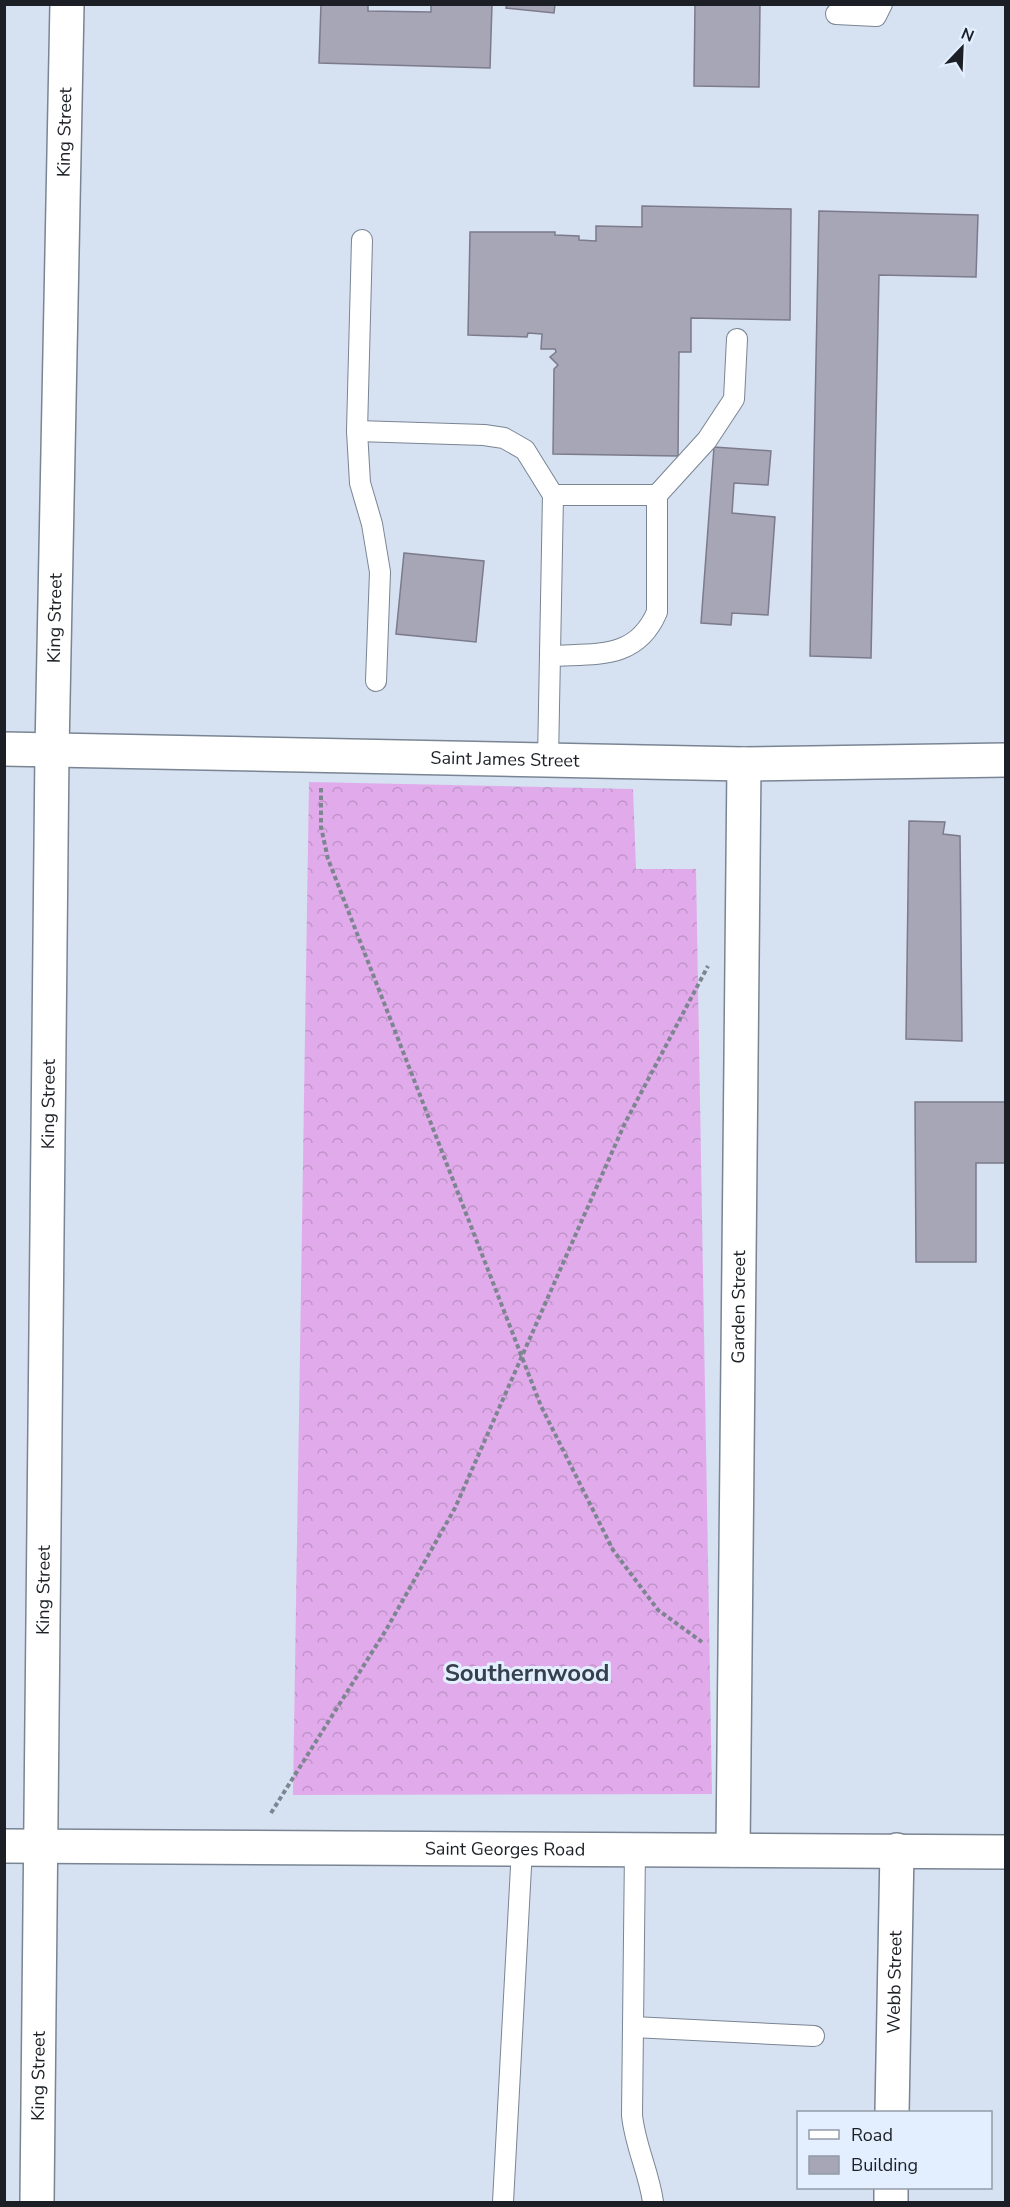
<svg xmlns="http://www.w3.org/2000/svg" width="1010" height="2207" viewBox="0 0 1010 2207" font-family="'Nunito Sans',sans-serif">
  <defs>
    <pattern id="forest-crowns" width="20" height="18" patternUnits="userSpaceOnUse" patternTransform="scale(1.5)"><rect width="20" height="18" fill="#e1abeb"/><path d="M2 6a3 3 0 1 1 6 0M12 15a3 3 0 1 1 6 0" fill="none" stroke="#c093c9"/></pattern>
  </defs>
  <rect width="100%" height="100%" fill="#d6e1f1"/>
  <path fill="url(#forest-crowns)" d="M 309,782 L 633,789 L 636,869 L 696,869 L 712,1794 L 293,1795 Z"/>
  <g fill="#a7a6b7" stroke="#7c7b8b" stroke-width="1.5">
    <path d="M 321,4 L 368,4 L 368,11 L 431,12 L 431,4 L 492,4 L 490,68 L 319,63 Z"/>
    <path d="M 507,4 L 555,4 L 554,13 L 506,8 Z"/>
    <path d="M 695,4 L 760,4 L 759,87 L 694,86 Z"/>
    <path d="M 642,206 L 791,209 L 790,320 L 691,318 L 691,352 L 679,352 L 678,456 L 553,454 L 554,369 L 558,365 L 550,357 L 556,352 L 555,349 L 541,349 L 542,334 L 528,333 L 527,337 L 468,335 L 470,232 L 555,232 L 555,235 L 579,236 L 579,240 L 596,241 L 596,226 L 642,227 Z"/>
    <path d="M 819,211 L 978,215 L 976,277 L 879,275 L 871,658 L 810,656 Z"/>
    <path d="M 714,447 L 771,451 L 768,485 L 734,483 L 732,513 L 775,517 L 768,615 L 732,613 L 731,625 L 701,623 Z"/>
    <path d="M 404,553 L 484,561 L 476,642 L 396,634 Z"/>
    <path d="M 909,821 L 945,822 L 943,834 L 960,836 L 962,1041 L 906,1039 Z"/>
    <path d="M 915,1102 L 1006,1102 L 1006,1163 L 976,1163 L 976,1262 L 916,1262 Z"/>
  </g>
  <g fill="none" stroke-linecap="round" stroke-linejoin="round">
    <defs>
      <g id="lane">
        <path d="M 836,14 L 876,16 L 882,4"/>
        <path d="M 362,240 L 357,431 L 360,483 L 372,524 L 380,572 L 376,681"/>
        <path d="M 357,431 L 484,435 L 504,438 L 525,450 L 553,495 L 548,760"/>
        <path d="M 553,495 L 657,495 L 707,440 L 734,399 L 737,339"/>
        <path d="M 550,656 C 595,653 636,661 657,612 L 657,495"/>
        <path d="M 635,1849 L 632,2115 C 635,2146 649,2172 653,2202"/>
        <path d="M 633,2027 L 814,2036"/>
        <path d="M 503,2202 L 522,1848"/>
      </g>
      <g id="street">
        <path id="s1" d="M 4,749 L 744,764 L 1006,760"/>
        <path id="s2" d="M 4,1846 L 1006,1852"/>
        <path id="s3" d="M 733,1850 L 744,764"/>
        <path id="s4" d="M 892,2112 L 897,1850"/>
        <path id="s5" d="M 37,2202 L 52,750 L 67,4"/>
        <path d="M 891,2202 L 891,2188"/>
      </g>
    </defs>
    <use href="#lane" stroke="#7a8593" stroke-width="22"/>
    <use href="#street" stroke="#7a8593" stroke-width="36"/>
    <g stroke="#7d8590" stroke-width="4" stroke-dasharray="4.5 3" stroke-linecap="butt">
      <path d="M 321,788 L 321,827 L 328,859 L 541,1406 L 613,1550 L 658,1610 L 702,1642"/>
      <path d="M 271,1813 L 386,1630 L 455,1508 L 624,1125 L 708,966"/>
    </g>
    <use href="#lane" stroke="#fff" stroke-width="20"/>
    <use href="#street" stroke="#fff" stroke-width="33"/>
  </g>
  <g text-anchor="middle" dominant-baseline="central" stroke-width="6" stroke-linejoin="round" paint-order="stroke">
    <g font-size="18" fill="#1c2026" stroke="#e3efff">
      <text stroke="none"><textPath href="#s5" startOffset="2070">King Street</textPath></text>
      <text stroke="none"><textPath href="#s5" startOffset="1584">King Street</textPath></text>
      <text stroke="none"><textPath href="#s1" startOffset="501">Saint James Street</textPath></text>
      <text stroke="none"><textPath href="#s5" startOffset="1098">King Street</textPath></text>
      <text stroke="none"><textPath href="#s3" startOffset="543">Garden Street</textPath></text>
      <text stroke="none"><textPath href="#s5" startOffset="612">King Street</textPath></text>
      <text stroke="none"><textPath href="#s2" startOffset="501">Saint Georges Road</textPath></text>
      <text stroke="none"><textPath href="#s4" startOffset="130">Webb Street</textPath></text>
      <text stroke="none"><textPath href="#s5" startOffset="126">King Street</textPath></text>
    </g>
    <g font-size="24" font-weight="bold" fill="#363f4c" stroke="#e3efff">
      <text x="527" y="1673">Southernwood</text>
    </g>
  </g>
  <rect width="1010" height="2207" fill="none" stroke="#1c2026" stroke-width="12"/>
  <rect x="797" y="2111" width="195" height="78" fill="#e3efff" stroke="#939ca8" stroke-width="1.5"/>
  <rect x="809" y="2130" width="30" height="9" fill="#ffffff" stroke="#939ca8" stroke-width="1.5"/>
  <text x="851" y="2141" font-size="18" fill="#1c2026">Road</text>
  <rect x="809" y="2156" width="30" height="18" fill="#a7a6b7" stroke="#939ca8" stroke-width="1.5"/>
  <text x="851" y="2171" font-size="18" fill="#1c2026">Building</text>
  <g transform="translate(962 48) rotate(23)" stroke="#e3efff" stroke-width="4.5" paint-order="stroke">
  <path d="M0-4.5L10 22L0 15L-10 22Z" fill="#1c2026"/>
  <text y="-9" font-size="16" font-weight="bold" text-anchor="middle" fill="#1c2026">N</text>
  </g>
</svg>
